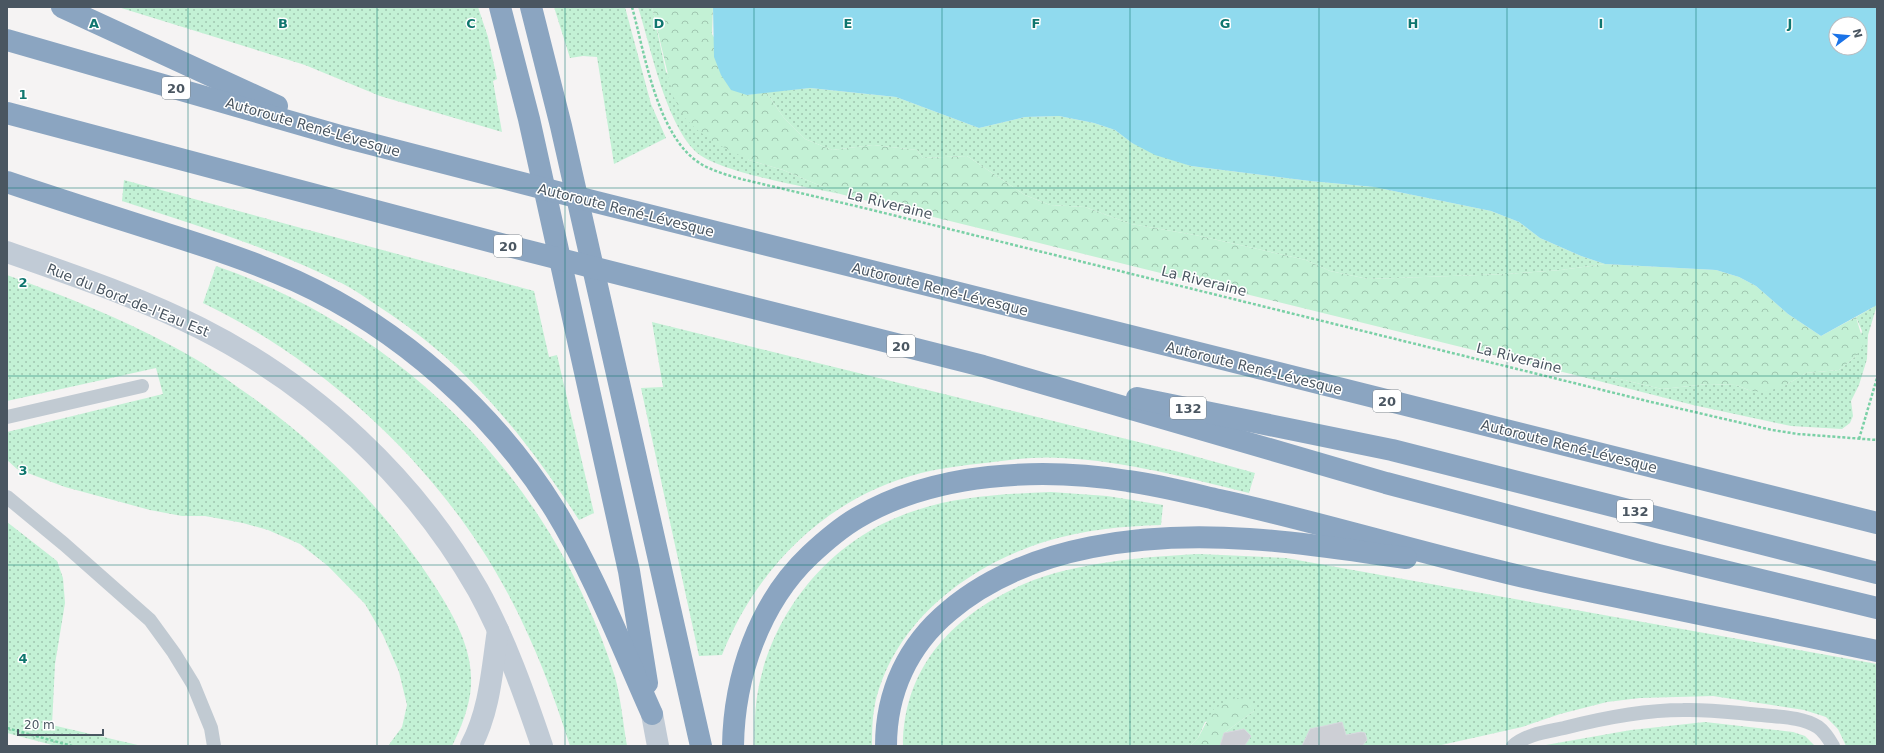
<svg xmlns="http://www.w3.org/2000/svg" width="1884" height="753" viewBox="0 0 1884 753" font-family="'DejaVu Sans',sans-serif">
  <defs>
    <pattern id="green-dots" width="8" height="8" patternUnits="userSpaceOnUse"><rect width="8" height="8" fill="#c3f1d5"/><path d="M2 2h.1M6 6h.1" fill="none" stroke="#a0c6b0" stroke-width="1.8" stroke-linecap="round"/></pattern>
    <pattern id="forest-crowns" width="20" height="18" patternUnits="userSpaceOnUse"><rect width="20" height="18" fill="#c3f1d5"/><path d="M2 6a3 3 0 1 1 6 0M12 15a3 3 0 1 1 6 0" fill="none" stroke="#a0c6b0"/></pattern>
  </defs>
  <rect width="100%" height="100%" fill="#f5f3f3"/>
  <g fill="url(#green-dots)">
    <path d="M 118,7 L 478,7 L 488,37 L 497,79 L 493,81 L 502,132 L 380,96 L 305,65 Z"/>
    <path d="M 554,7 L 625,7 L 651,104 L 666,138 L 614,164 L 597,57 L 583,56 L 570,58 Z"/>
    <path d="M 638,7 L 652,7 L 666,72 L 749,160 L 783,170 L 840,194 C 807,187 716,172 695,151 C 665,121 651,48 638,7 Z"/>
    <path d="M 810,88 L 896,97 L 979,128 L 1025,117 L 1059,116 L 1094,123 L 1115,130 L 1132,143 L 1191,166 L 1310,181 L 1374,187 L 1491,211 L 1519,222 L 1540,238 L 1581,256 L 1605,264 L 1561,270 L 1507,274 L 1368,279 L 1330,271 L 1306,260 L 1195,235 L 1131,224 L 1085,207 L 1050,205 L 1025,195 L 967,156 L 923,158 L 917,150 L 873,145 L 832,150 L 805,139 L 784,118 L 766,92 Z"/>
    <path d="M 124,180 L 534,291 L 549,357 L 557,355 L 594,513 L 579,520 C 524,435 466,363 381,308 C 367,299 353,288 337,281 C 269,247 195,225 122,201 Z"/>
    <path d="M 216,266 C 379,322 515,444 586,602 C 597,626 607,651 615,677 C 621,699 623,723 627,746 L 570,746 C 548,676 520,607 479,545 C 412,443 313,356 203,303 Z"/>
    <path d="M 7,275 C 64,296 121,318 174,347 C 201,361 225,378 249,395 C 322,447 384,508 433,583 C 452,613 473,647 471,685 C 470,706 461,728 452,746 L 388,746 L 402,727 L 407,705 L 399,672 L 383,635 L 365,604 L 328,566 L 300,544 L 268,530 L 243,523 L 205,516 L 182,516 L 150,510 L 65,487 L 17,469 L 7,460 L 7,432 L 163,394 L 156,368 L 7,401 Z"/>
    <path d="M 1877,305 L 1868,335 L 1867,359 L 1859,385 L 1851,401 L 1853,416 L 1850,423 L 1842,429 L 1791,426 L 1693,405 L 1579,376 L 1611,377 L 1662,389 L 1708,384 L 1736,385 L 1751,391 L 1786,385 L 1806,373 L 1839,370 L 1856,356 L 1862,331 L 1856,317 Z"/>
    <path d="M 652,322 L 1183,453 L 1255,473 L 1249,493 C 1188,478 1126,461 1062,458 C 1036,456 1010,460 985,463 C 964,465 942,468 921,473 C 827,497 757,567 722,655 L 699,656 L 641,388 L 663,387 Z"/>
    <path d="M 1051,492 L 1107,496 L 1163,505 L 1161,525 C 1123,526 1084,530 1047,541 C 969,565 894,621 875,704 C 872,718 872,732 872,746 L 755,746 C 754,723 755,700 761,677 C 780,600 839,535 914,511 C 958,496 1005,494 1051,492 Z"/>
    <path d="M 7,522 L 57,561 L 63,578 L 65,603 L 55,664 L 52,725 L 142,746 L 56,746 L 7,733 Z"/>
    <path d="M 1199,554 L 1286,558 L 1877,664 L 1877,746 L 1846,746 L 1838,729 L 1826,717 L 1804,710 L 1713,696 L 1640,698 L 1607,702 L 1560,714 L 1522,727 L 1437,746 L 1220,746 L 1224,733 L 1254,711 L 1205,722 L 1198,738 L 1190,746 L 903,746 C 903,667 954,614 1024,584 C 1075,562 1144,557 1199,554 Z"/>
    <path d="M 1705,722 L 1793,732 L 1805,736 L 1815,746 L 1540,746 L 1631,730 Z"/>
  </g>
  <g fill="url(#forest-crowns)">
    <path d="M 652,7 L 713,7 L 712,34 L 747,95 L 766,92 L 784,118 L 805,139 L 832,150 L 873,145 L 917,150 L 923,158 L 967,156 L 1025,195 L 1050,205 L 1085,207 L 1131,224 L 1195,235 L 1306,260 L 1330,271 L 1368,279 L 1507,274 L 1561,270 L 1605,264 L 1716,270 L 1739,277 L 1756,286 L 1788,314 L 1821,336 L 1856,317 L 1864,344 L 1856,356 L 1839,370 L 1806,373 L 1786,385 L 1766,392 L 1751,391 L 1736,385 L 1708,384 L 1662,389 L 1611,377 L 1579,376 L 840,194 L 783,170 L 749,160 L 715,143 L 696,129 L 684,117 L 673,96 Z"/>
    <path d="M 1236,698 L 1247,699 L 1254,706 L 1254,711 L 1224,733 L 1220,746 L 1190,746 L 1198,738 L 1213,710 L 1224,703 Z"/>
  </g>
  <path fill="#90daee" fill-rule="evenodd" d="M 713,7 L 1877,7 L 1877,305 L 1821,336 L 1788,314 L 1756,286 L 1739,277 L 1716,270 L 1605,264 L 1581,256 L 1540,238 L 1519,222 L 1491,211 L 1374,187 L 1310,181 L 1191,166 L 1155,155 L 1132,143 L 1115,130 L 1094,123 L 1059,116 L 1025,117 L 979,128 L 896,97 L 810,88 L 747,95 L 731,90 L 721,75 L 714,57 ZM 1836,24 L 1860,24 L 1860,48 L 1836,48 Z"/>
  <g fill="#cdcfd5" stroke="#d7d9de">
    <path d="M 1342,722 L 1346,735 L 1361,732 L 1365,733 L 1367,740 L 1362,746 L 1302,746 L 1310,729 Z"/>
    <path d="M 1244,729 L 1251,736 L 1245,745 L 1220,746 L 1224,733 Z"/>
  </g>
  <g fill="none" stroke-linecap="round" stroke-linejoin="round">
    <g stroke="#7ad0a6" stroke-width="2.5" stroke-dasharray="3 2" stroke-linecap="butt">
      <path d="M 632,7 C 645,54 657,137 701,164 C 713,171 727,175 741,179 L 864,208 L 1647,401 L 1772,430 L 1798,434 L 1877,440"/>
      <path d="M 1859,439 L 1877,378"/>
      <path d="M 7,728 L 72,746"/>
    </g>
    <g stroke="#c1cad2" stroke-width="14">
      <path d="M 7,417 L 142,386"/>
      <path d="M 7,497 L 64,544 L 150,620 L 174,653 L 193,684 L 211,728 L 214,746"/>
      <path d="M 1513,746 C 1527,734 1546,732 1564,728 C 1603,718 1643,710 1683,710 C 1710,709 1736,713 1762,715 C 1780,717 1802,717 1818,727 C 1825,732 1829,739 1833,746"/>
    </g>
    <g stroke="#c1cbd6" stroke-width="22">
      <path d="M 7,252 C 72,275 139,297 200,328 C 315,386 414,478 478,590 C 505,639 524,693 542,746"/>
      <path d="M 652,714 L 658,746"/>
      <path d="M 471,746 C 490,710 492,670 498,630"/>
    </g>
    <g stroke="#8ba5c1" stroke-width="22">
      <path d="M 62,7 L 277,106"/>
      <path d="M 500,7 L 529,119 L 629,571 L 647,683"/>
      <path d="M 531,7 L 561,126 L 701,746"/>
      <path d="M 7,40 L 344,137 L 596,202 L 1877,523"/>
      <path d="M 7,113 L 493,242 L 983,366 L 1386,483 L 1658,555 L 1877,608"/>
      <path d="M 7,182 C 60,200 114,217 167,234 C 211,248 254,262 296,281 C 401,329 494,412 555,510 C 594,574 621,645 652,714"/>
      <path d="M 1137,398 L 1392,450 L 1877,573"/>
      <path d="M 733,746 C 734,677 759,603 810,555 C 825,541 840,528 857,518 C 934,472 1041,467 1128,481 C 1158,485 1189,493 1219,500 C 1312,520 1402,548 1495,570 C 1542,582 1590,591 1637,601 C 1717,618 1797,635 1877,651"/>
      <path d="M 886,746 C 886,692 908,645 949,611 C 1028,544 1149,532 1249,539 C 1302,542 1354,551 1406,558"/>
    </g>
  </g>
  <path fill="none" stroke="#0f766e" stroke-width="1" stroke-opacity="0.55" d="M 188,7 L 188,746M 377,7 L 377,746M 565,7 L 565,746M 754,7 L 754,746M 942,7 L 942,746M 1130,7 L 1130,746M 1319,7 L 1319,746M 1507,7 L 1507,746M 1696,7 L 1696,746M 7,188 L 1877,188M 7,376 L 1877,376M 7,565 L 1877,565"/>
  <g text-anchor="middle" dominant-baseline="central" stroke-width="3" stroke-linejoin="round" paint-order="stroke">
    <g fill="#fff" stroke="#808990" stroke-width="1">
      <rect x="162" y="77" width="28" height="22" rx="3"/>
      <rect x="494" y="235" width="28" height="22" rx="3"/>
      <rect x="887" y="335" width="28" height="22" rx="3"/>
      <rect x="1373" y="390" width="28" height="22" rx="3"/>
      <rect x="1170" y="397" width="36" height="22" rx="3"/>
      <rect x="1617" y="500" width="36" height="22" rx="3"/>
    </g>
    <g font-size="13" font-weight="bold" fill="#4a5661">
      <text x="176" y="88">20</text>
      <text x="508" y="246">20</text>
      <text x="901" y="346">20</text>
      <text x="1387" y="401">20</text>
      <text x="1188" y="408">132</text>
      <text x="1635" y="511">132</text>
    </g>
    <g font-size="14" fill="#4a5661" stroke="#fff">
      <text transform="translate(313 127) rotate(16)">Autoroute René-Lévesque</text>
      <text transform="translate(890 204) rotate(14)">La Riveraine</text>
      <text transform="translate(626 210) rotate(14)">Autoroute René-Lévesque</text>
      <text transform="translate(1204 281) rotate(14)">La Riveraine</text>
      <text transform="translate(940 289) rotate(14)">Autoroute René-Lévesque</text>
      <text transform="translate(128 300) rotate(22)">Rue du Bord-de-l'Eau Est</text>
      <text transform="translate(1519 358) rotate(14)">La Riveraine</text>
      <text transform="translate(1254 368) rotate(14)">Autoroute René-Lévesque</text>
      <text transform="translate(1569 446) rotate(14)">Autoroute René-Lévesque</text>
    </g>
  </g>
  <g font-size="13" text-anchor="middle" font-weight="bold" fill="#0f766e" stroke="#fff" stroke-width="3" stroke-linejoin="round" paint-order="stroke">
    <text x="94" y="28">A</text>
    <text x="283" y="28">B</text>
    <text x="471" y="28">C</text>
    <text x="659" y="28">D</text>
    <text x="848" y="28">E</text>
    <text x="1036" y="28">F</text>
    <text x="1225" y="28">G</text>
    <text x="1413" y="28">H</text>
    <text x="1601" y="28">I</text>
    <text x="1790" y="28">J</text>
    <text x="23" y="99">1</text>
    <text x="23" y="287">2</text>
    <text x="23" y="475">3</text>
    <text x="23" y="663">4</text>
  </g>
  <rect width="1884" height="753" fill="none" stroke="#4a5661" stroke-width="16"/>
  <g transform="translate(1848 36) rotate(74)"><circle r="19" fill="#ffffff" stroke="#b7bbc0"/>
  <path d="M0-3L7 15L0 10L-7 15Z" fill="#1a73e8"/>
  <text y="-6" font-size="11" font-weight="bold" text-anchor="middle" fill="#4a5661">N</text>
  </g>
  <path d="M18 729v6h85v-6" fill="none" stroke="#4a5661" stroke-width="2"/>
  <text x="24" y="729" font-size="12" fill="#4a5661" stroke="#ffffff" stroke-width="3" paint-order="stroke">20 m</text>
</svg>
